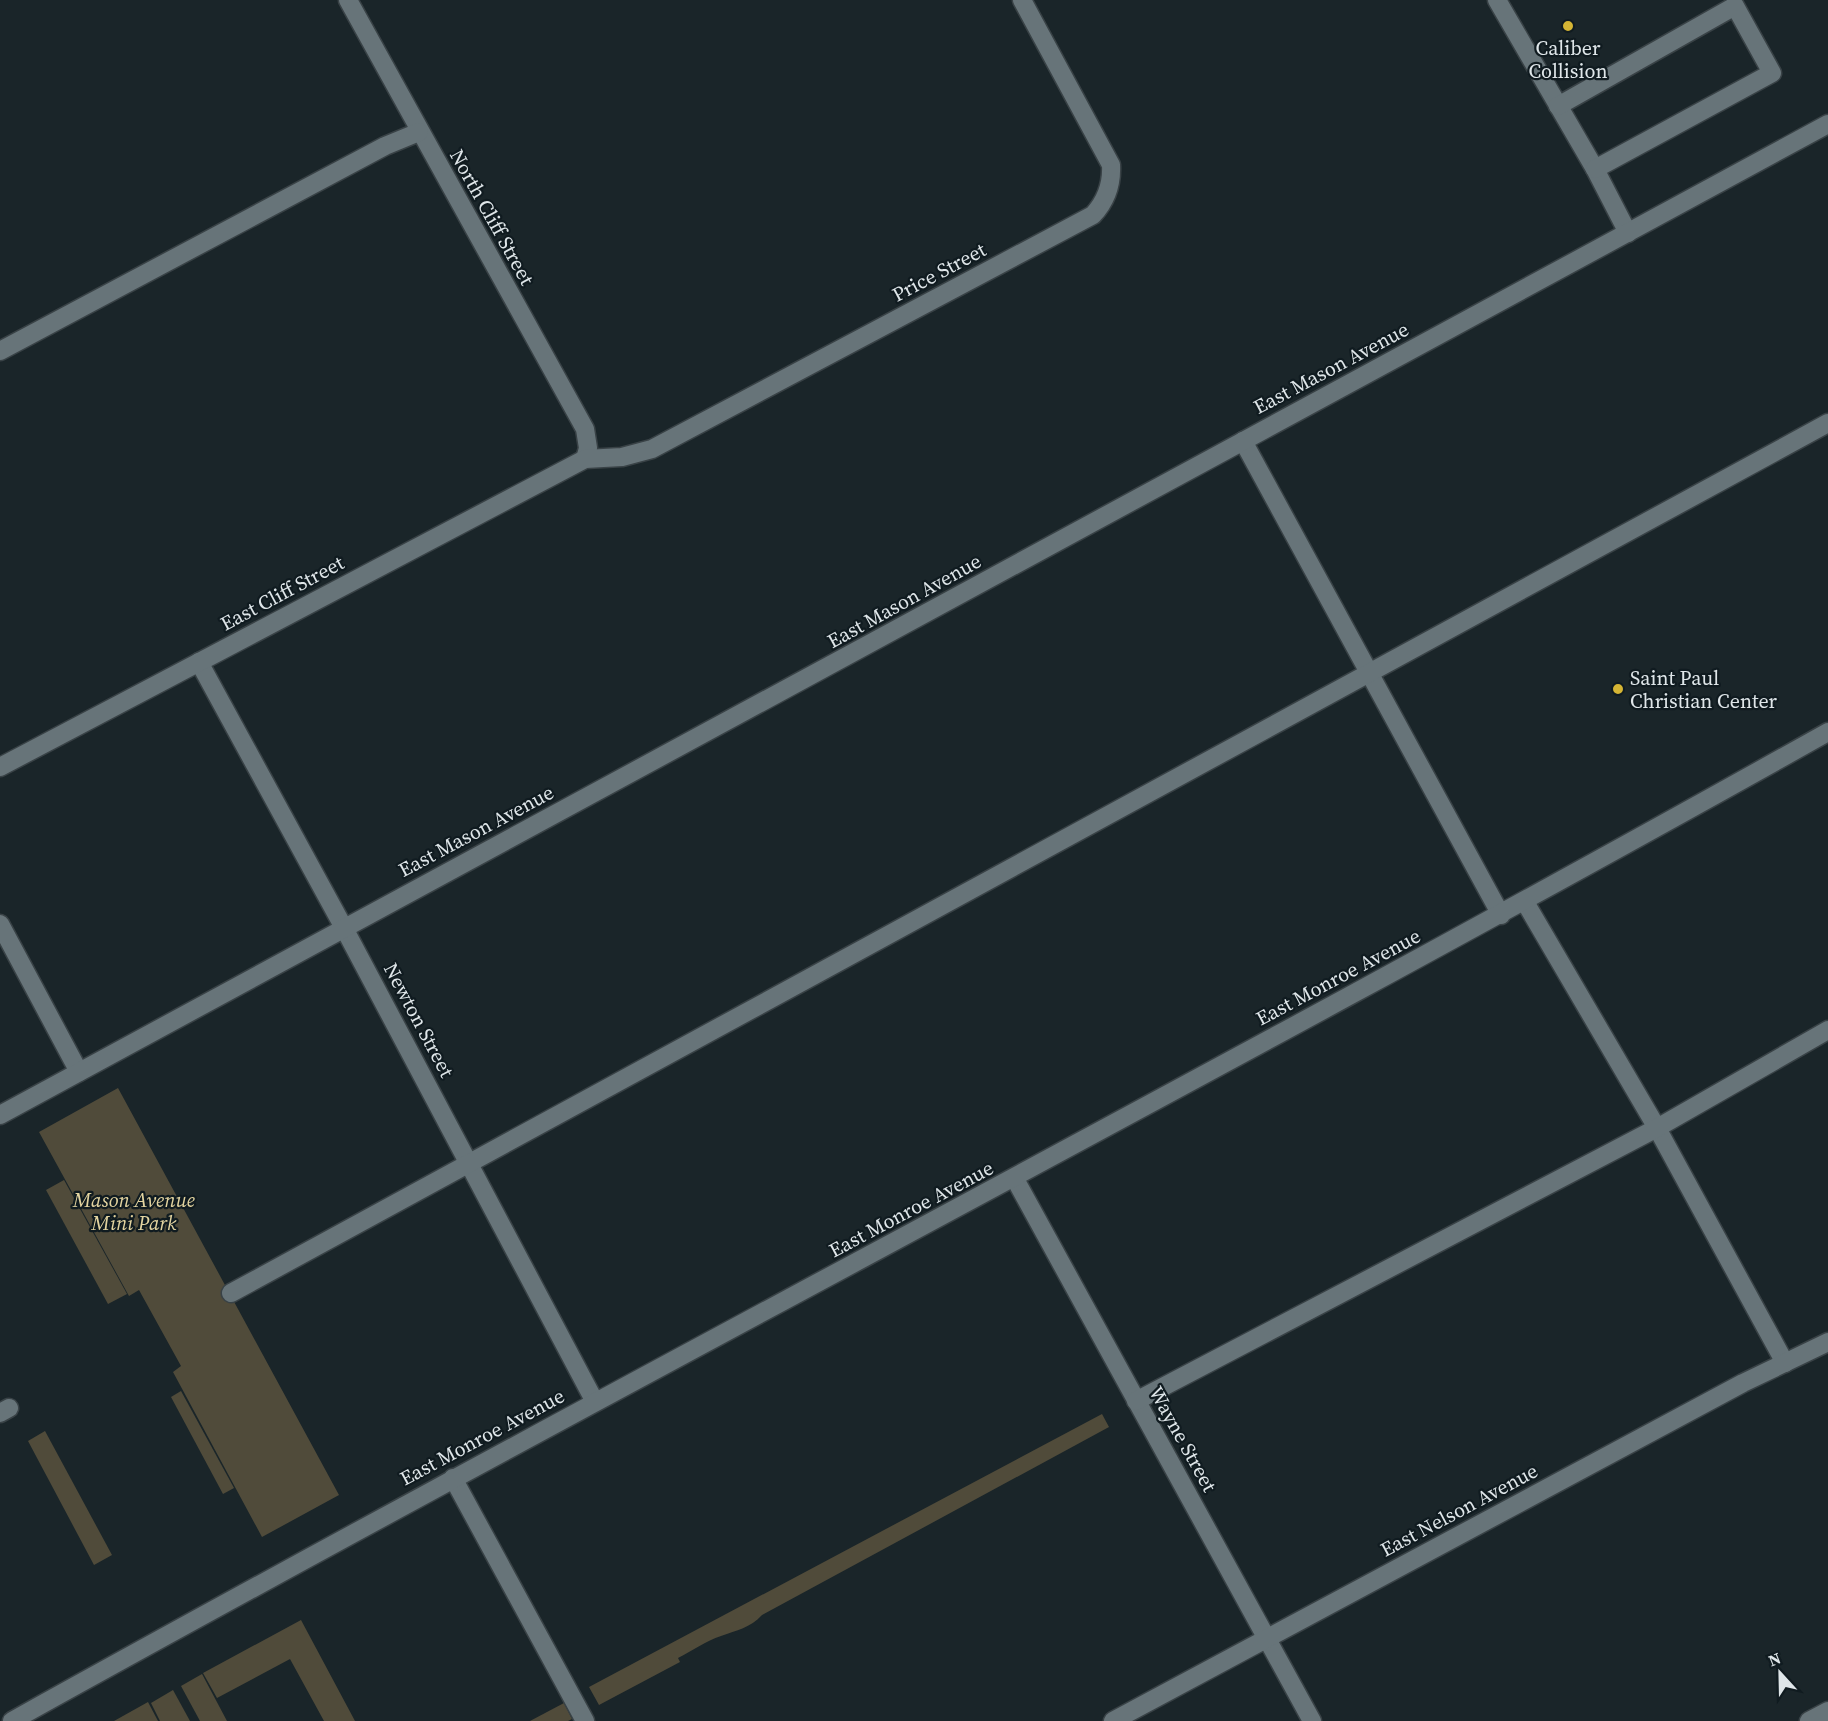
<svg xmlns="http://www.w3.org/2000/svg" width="1828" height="1721" viewBox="0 0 1828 1721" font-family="'Source Serif 4',serif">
  <rect width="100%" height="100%" fill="#1a2529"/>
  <g fill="#504b3a">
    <path d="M 118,1088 L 339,1495 L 262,1537 L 173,1372 L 181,1366 L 139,1290 L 129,1296 L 39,1132 Z"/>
    <path d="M 64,1180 L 127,1294 L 108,1304 L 46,1190 Z"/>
    <path d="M 181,1391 L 234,1488 L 223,1494 L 171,1397 Z"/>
    <path d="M 1102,1414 L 1109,1427 L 762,1615 C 750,1628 737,1630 721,1636 C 706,1641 692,1651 678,1658 L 680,1662 L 599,1705 L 589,1687 Z"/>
    <path d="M 45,1431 L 112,1555 L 94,1565 L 28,1441 Z"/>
    <path d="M 301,1620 L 355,1721 L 324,1721 L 290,1659 L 217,1698 L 203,1673 Z"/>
    <path d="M 202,1674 L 227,1721 L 200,1721 L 181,1686 Z"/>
    <path d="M 173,1690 L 190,1721 L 160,1721 L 151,1703 Z"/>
    <path d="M 148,1702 L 158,1721 L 114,1721 Z"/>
    <path d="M 564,1703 L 572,1719 L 568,1721 L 530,1721 Z"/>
  </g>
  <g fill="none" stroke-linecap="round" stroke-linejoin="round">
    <defs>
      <g id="minor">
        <path d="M 348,0 L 585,429 L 588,448 L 585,459"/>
        <path d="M 1497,0 L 1595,169 L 1628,233"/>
        <path d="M 1558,106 L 1735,6 L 1772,73 L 1595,169"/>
        <path d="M 0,351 L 385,146 L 419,132"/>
        <path d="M 1243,441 L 1501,915"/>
        <path d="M 199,662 L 344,928 L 595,1402"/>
        <path d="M 0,767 L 585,459 L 622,457 L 652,449 L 1093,215 C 1106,201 1112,184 1111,165 L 1022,0"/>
        <path d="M 1525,902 L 1657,1128 L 1785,1363"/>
        <path d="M 0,924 L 79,1072"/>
        <path d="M 0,1115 L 1828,124"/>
        <path d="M 1015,1179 L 1312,1721"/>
        <path d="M 231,1293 L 1828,423"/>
        <path d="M 1136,1401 L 1657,1128 L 1828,1030"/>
        <path d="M 0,1413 L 9,1408"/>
        <path d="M 453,1478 L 585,1721"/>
        <path d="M 12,1721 C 615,1386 1227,1069 1828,732"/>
        <path d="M 1113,1721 L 1743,1383 L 1828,1342"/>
        <path d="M 1809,1721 L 1828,1711"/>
      </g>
    </defs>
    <use href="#minor" stroke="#394246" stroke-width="21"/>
    <use href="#minor" stroke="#677479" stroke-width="18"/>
  </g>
  <g fill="#d5b534" stroke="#101b20" stroke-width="2">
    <circle cx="1568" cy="26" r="6"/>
    <circle cx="1618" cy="689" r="6"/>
  </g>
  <g text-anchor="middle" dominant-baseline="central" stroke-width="4.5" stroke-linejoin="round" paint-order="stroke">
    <g font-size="20" fill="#dfe6e9" stroke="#101b20">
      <text x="1568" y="48">Caliber<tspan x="1568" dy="23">Collision</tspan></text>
      <text x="1630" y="678" text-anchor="start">Saint Paul<tspan x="1630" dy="23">Christian Center</tspan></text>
    </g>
    <g font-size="20" fill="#dfe6e9" stroke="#101b20">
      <text transform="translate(492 217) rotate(61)">North Cliff Street</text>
      <text transform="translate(939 272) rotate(-28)">Price Street</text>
      <text transform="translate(1331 368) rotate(-28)">East Mason Avenue</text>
      <text transform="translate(282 593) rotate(-28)">East Cliff Street</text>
      <text transform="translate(904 601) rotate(-29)">East Mason Avenue</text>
      <text transform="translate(476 831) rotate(-28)">East Mason Avenue</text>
      <text transform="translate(1338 977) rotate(-28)">East Monroe Avenue</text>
      <text transform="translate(419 1020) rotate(62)">Newton Street</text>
      <text transform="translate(911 1209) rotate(-28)">East Monroe Avenue</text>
      <text transform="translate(482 1437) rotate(-28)">East Monroe Avenue</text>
      <text transform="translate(1183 1439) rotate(61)">Wayne Street</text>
      <text transform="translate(1459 1510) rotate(-28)">East Nelson Avenue</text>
    </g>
    <g font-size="20" font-style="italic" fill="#e3d4a0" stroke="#101b20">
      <text x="134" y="1200">Mason Avenue<tspan x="134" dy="23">Mini Park</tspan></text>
    </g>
  </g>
  <g transform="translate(1780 1673) rotate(338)" stroke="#101b20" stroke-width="4.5" paint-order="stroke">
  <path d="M0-4.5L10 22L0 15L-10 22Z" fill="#dfe6e9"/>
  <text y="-9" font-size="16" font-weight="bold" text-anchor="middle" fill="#dfe6e9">N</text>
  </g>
</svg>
